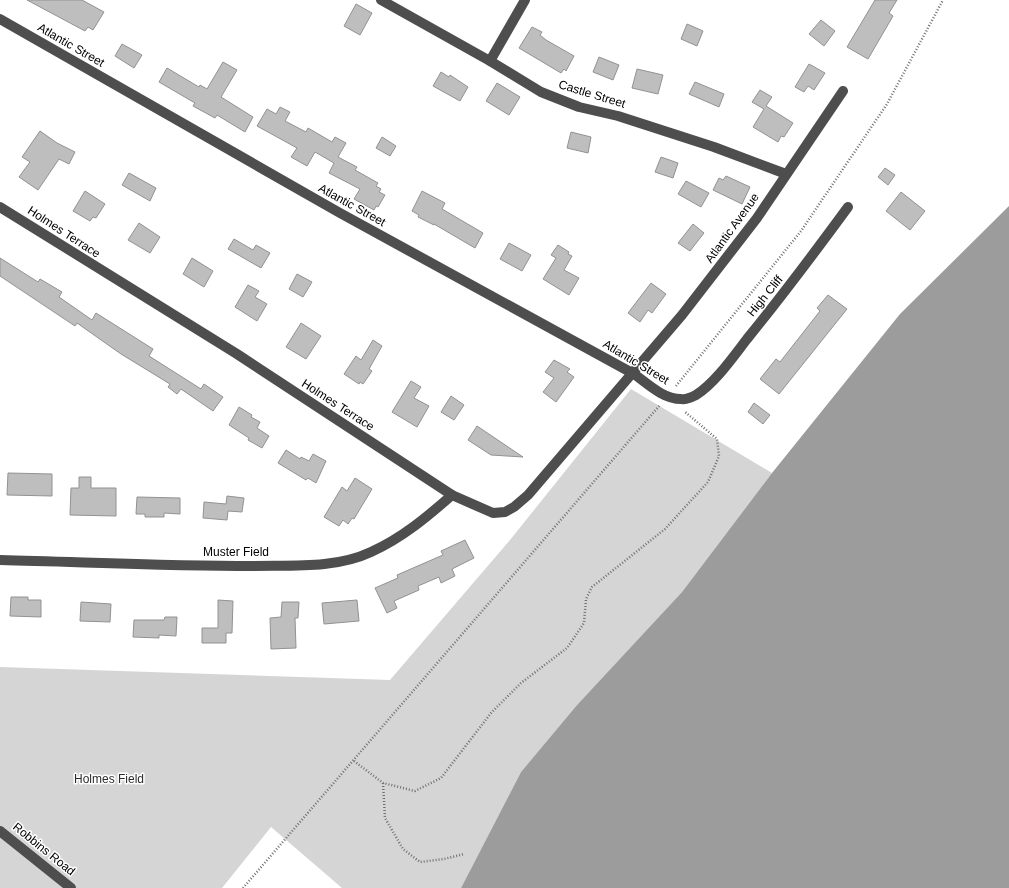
<svg xmlns="http://www.w3.org/2000/svg" width="1009" height="888" viewBox="0 0 1009 888" font-family="Arial,sans-serif">
  <rect width="100%" height="100%" fill="#fff"/>
  <path fill="#d5d5d5" d="M 631,389 L 772,473 L 682,592 L 577,705 L 521,772 L 461,888 L 342,888 L 271,827 L 222,888 L 0,888 L 0,667 L 390,680 L 510,540 Z"/>
  <path fill="#9c9c9c" d="M 1009,206 L 1009,888 L 461,888 L 521,772 L 577,705 L 682,592 L 772,473 L 900,314 Z"/>
  <g fill="#bebebe" stroke="#929292">
    <path d="M 27,0 L 82,0 L 104,12 L 93,30 L 88,27 L 85,31 Z"/>
    <path d="M 875,0 L 897,0 L 889,13 L 893,16 L 868,59 L 847,47 Z"/>
    <path d="M 356,4 L 372,13 L 360,35 L 344,26 Z"/>
    <path d="M 821,20 L 835,31 L 824,46 L 809,34 Z"/>
    <path d="M 687,24 L 703,31 L 697,46 L 681,39 Z"/>
    <path d="M 532,27 L 542,32 L 540,35 L 546,40 L 574,56 L 566,71 L 564,69 L 561,73 L 519,48 Z"/>
    <path d="M 122,44 L 142,55 L 134,68 L 115,56 Z"/>
    <path d="M 599,57 L 619,65 L 613,80 L 593,72 Z"/>
    <path d="M 223,62 L 237,70 L 221,97 L 253,117 L 245,132 L 217,115 L 215,118 L 193,106 L 195,103 L 159,82 L 167,68 L 199,87 L 200,85 L 207,89 Z"/>
    <path d="M 809,64 L 825,73 L 814,90 L 808,86 L 804,92 L 795,87 Z"/>
    <path d="M 637,69 L 663,75 L 658,94 L 632,88 Z"/>
    <path d="M 441,72 L 449,77 L 450,75 L 468,87 L 460,101 L 433,86 Z"/>
    <path d="M 695,82 L 724,94 L 719,107 L 689,94 Z"/>
    <path d="M 497,83 L 520,97 L 509,115 L 486,101 Z"/>
    <path d="M 760,90 L 772,97 L 766,106 L 793,123 L 784,137 L 781,136 L 778,142 L 753,127 L 764,109 L 752,102 Z"/>
    <path d="M 280,107 L 290,112 L 285,121 L 306,132 L 308,128 L 332,142 L 335,137 L 346,143 L 338,157 L 357,167 L 355,170 L 378,183 L 376,186 L 381,189 L 379,192 L 385,195 L 378,207 L 376,206 L 374,210 L 354,199 L 360,189 L 329,173 L 334,163 L 315,152 L 307,166 L 291,157 L 297,148 L 257,126 L 267,109 L 276,114 Z"/>
    <path d="M 40,131 L 57,143 L 75,152 L 69,164 L 59,159 L 38,190 L 19,177 L 30,162 L 22,157 Z"/>
    <path d="M 571,132 L 591,137 L 588,153 L 567,148 Z"/>
    <path d="M 382,137 L 396,146 L 390,156 L 376,148 Z"/>
    <path d="M 661,157 L 678,163 L 673,178 L 655,172 Z"/>
    <path d="M 885,168 L 895,175 L 888,185 L 878,177 Z"/>
    <path d="M 129,173 L 156,188 L 150,201 L 122,185 Z"/>
    <path d="M 726,176 L 750,187 L 742,204 L 713,190 L 719,178 L 723,180 Z"/>
    <path d="M 686,181 L 709,193 L 701,207 L 678,194 Z"/>
    <path d="M 85,191 L 105,204 L 96,218 L 93,217 L 90,221 L 73,211 Z"/>
    <path d="M 422,191 L 445,203 L 442,209 L 483,233 L 475,248 L 434,224 L 434,225 L 418,217 L 419,215 L 412,211 Z"/>
    <path d="M 901,192 L 925,211 L 910,230 L 886,211 Z"/>
    <path d="M 139,223 L 160,237 L 150,253 L 128,240 Z"/>
    <path d="M 693,224 L 704,233 L 690,251 L 678,243 Z"/>
    <path d="M 234,239 L 253,250 L 256,245 L 270,253 L 261,268 L 228,249 Z"/>
    <path d="M 509,243 L 531,255 L 522,271 L 500,259 Z"/>
    <path d="M 558,245 L 569,252 L 568,254 L 572,256 L 564,270 L 579,278 L 569,295 L 543,279 L 556,258 L 551,255 Z"/>
    <path d="M 0,258 L 38,282 L 40,279 L 62,292 L 59,297 L 92,320 L 96,313 L 153,349 L 149,356 L 201,389 L 204,384 L 223,397 L 213,411 L 181,389 L 177,394 L 168,387 L 170,384 L 121,354 L 77,323 L 75,326 L 0,276 Z"/>
    <path d="M 192,258 L 213,271 L 204,287 L 183,274 Z"/>
    <path d="M 297,274 L 312,282 L 303,297 L 289,289 Z"/>
    <path d="M 651,283 L 666,294 L 652,313 L 648,310 L 640,322 L 628,313 Z"/>
    <path d="M 248,285 L 259,291 L 255,297 L 267,304 L 257,321 L 235,307 Z"/>
    <path d="M 828,295 L 847,309 L 779,394 L 760,379 L 776,359 L 780,362 L 820,311 L 817,308 Z"/>
    <path d="M 301,323 L 321,336 L 306,359 L 286,347 Z"/>
    <path d="M 373,340 L 382,346 L 369,369 L 372,371 L 363,384 L 360,382 L 359,384 L 344,374 L 356,356 L 361,360 Z"/>
    <path d="M 554,360 L 570,369 L 567,372 L 574,377 L 556,402 L 543,392 L 554,378 L 545,372 Z"/>
    <path d="M 411,381 L 421,387 L 414,398 L 429,406 L 417,427 L 392,412 Z"/>
    <path d="M 451,396 L 464,405 L 454,420 L 441,412 Z"/>
    <path d="M 754,403 L 770,415 L 763,424 L 748,412 Z"/>
    <path d="M 239,407 L 252,415 L 251,417 L 260,422 L 257,428 L 269,436 L 262,448 L 248,440 L 249,438 L 229,425 Z"/>
    <path d="M 477,426 L 523,457 L 491,455 L 468,440 Z"/>
    <path d="M 286,450 L 300,459 L 301,457 L 309,461 L 313,454 L 326,461 L 316,483 L 308,478 L 306,480 L 278,463 Z"/>
    <path d="M 8,473 L 52,474 L 52,496 L 7,495 Z"/>
    <path d="M 79,477 L 91,477 L 91,488 L 116,488 L 116,516 L 70,515 L 71,488 L 79,488 Z"/>
    <path d="M 355,478 L 372,489 L 354,519 L 352,518 L 348,524 L 343,520 L 339,526 L 324,517 L 342,487 L 347,491 Z"/>
    <path d="M 227,496 L 244,498 L 242,512 L 228,511 L 227,520 L 203,518 L 204,502 L 226,504 Z"/>
    <path d="M 137,497 L 180,498 L 180,514 L 164,513 L 164,517 L 145,517 L 145,514 L 136,514 Z"/>
    <path d="M 465,540 L 474,558 L 452,569 L 455,576 L 441,583 L 439,577 L 418,586 L 419,590 L 394,601 L 397,608 L 387,613 L 375,588 L 398,578 L 397,575 L 443,555 L 441,551 Z"/>
    <path d="M 11,597 L 28,597 L 28,600 L 41,600 L 41,617 L 10,616 Z"/>
    <path d="M 218,600 L 233,601 L 232,633 L 226,633 L 226,643 L 202,643 L 202,628 L 218,628 Z"/>
    <path d="M 357,600 L 359,621 L 324,624 L 322,603 Z"/>
    <path d="M 81,602 L 111,604 L 110,622 L 80,621 Z"/>
    <path d="M 282,602 L 299,602 L 298,618 L 295,618 L 296,648 L 271,649 L 270,618 L 281,617 Z"/>
    <path d="M 165,617 L 177,617 L 176,636 L 159,635 L 159,638 L 133,637 L 134,620 L 164,620 Z"/>
  </g>
  <g fill="none" stroke-linecap="round" stroke-linejoin="round">
    <g stroke="#707070" stroke-width="2.5" stroke-dasharray="1 2" stroke-linecap="butt">
      <path d="M 676,386 L 801,231 L 887,104 L 943,0"/>
      <path d="M 354,761 L 383,783 L 415,791 L 441,778 L 491,713 L 521,683 L 567,648 L 584,623 L 586,599 L 592,587 L 665,529 L 708,482 L 719,456 L 717,439 L 684,411"/>
      <path d="M 383,783 L 385,818 L 403,849 L 420,862 L 444,859 L 464,854"/>
      <path d="M 243,888 L 660,405"/>
    </g>
    <g stroke="#4e4e4e" stroke-width="10">
      <path d="M 381,0 L 490,61 L 541,92 L 579,107 L 618,116 L 714,147 L 786,174"/>
      <path d="M 0,19 L 340,213 L 634,374 C 648,384 663,399 681,399 C 685,400 692,397 696,395 C 715,383 733,357 747,339 C 782,296 815,252 848,207"/>
      <path d="M 490,61 L 525,0"/>
      <path d="M 0,207 L 237,354 L 452,495 L 493,513 L 505,512 L 514,507 L 528,495 L 682,315 L 757,218 L 843,91"/>
      <path d="M 0,560 C 84,562 168,566 252,566 C 291,565 335,569 371,552 C 402,538 427,517 452,495"/>
      <path d="M 0,831 L 71,888"/>
    </g>
  </g>
  <g text-anchor="middle" dominant-baseline="central" stroke-width="3" stroke-linejoin="round" paint-order="stroke">
    <g font-size="12" fill="#000" stroke="#fff">
      <text transform="translate(71 45) rotate(30)">Atlantic Street</text>
      <text transform="translate(592 94) rotate(17)">Castle Street</text>
      <text transform="translate(352 205) rotate(29)">Atlantic Street</text>
      <text transform="translate(732 228) rotate(-54)">Atlantic Avenue</text>
      <text transform="translate(64 232) rotate(33)">Holmes Terrace</text>
      <text transform="translate(765 296) rotate(-51)">High Cliff</text>
      <text transform="translate(636 362) rotate(31)">Atlantic Street</text>
      <text transform="translate(338 405) rotate(33)">Holmes Terrace</text>
      <text x="236" y="552">Muster Field</text>
      <text transform="translate(44 849) rotate(39)">Robbins Road</text>
    </g>
    <g font-size="12" fill="#2c2c2c" stroke="#fff">
      <text x="109" y="779">Holmes Field</text>
    </g>
  </g>
</svg>
